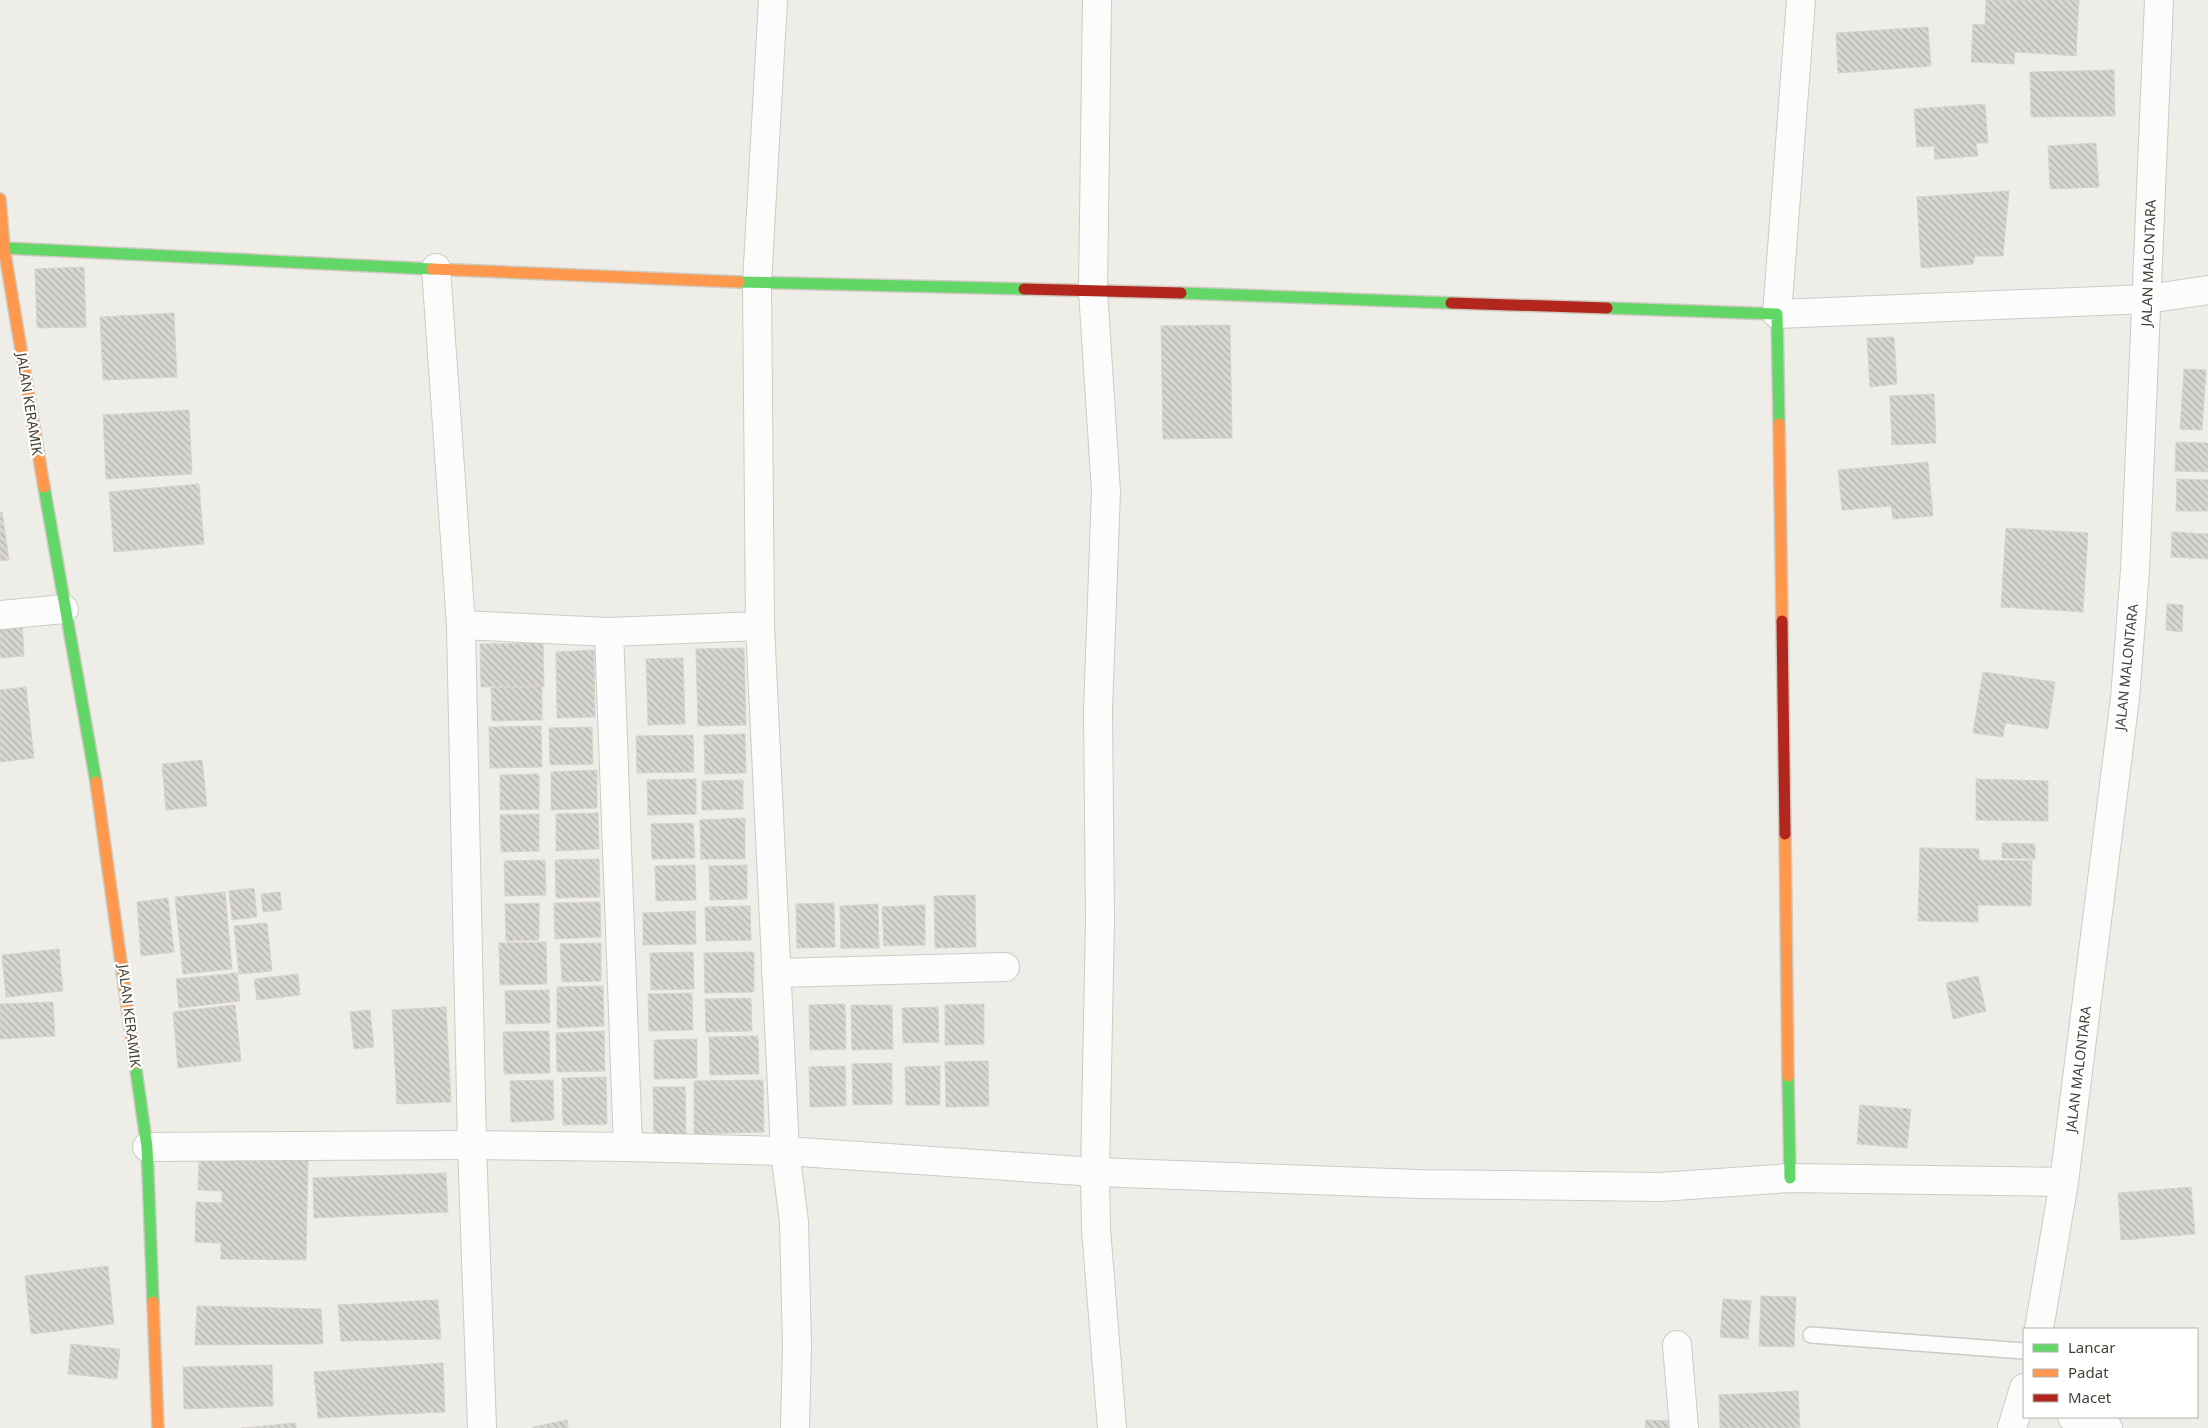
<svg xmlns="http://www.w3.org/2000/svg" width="2208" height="1428" viewBox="0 0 2208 1428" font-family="'Noto Sans',sans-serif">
  <defs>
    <pattern id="building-back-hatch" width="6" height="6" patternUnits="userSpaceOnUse" patternTransform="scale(1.25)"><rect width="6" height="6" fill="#d8d6d1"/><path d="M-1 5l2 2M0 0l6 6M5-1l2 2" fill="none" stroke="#b1afaa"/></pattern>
  </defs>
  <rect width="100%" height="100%" fill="#efede8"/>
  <g fill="url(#building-back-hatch)" stroke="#d7d4ce">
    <path d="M 1986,0 L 2079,0 L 2076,56 L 2015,52 L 2014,64 L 1971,62 L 1973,24 L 1985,25 Z"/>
    <path d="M 1928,27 L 1931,66 L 1838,73 L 1836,33 Z"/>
    <path d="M 2114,70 L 2115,116 L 2031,117 L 2030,72 Z"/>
    <path d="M 1985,104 L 1988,143 L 1976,143 L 1978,156 L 1935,159 L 1934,146 L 1917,147 L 1914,109 Z"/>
    <path d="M 2096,143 L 2099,187 L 2050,189 L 2048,146 Z"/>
    <path d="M 2009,191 L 2003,256 L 1975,256 L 1973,264 L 1921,268 L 1917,197 Z"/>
    <path d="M 84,267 L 86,327 L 37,328 L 35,269 Z"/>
    <path d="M 174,313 L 177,377 L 103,380 L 100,317 Z"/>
    <path d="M 1230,325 L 1232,438 L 1163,439 L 1161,326 Z"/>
    <path d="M 1894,337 L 1897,384 L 1870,387 L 1867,338 Z"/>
    <path d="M 2184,369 L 2206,370 L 2202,430 L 2180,429 Z"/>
    <path d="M 1934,394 L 1936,443 L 1892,445 L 1890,396 Z"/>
    <path d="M 189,410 L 192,474 L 106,479 L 103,415 Z"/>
    <path d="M 2176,442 L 2208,443 L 2208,472 L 2175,471 Z"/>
    <path d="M 1928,462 L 1933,516 L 1893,519 L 1891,506 L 1842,510 L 1838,470 Z"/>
    <path d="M 2177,479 L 2208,480 L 2208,511 L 2176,511 Z"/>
    <path d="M 199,484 L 204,544 L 114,552 L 109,492 Z"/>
    <path d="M 0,512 L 2,512 L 9,560 L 0,561 Z"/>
    <path d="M 2006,528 L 2088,533 L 2083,612 L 2001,607 Z"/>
    <path d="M 2172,532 L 2208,534 L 2208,559 L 2171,557 Z"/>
    <path d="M 2167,604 L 2183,605 L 2182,632 L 2166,630 Z"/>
    <path d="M 22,619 L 24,656 L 0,658 L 0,620 Z"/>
    <path d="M 543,643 L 544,686 L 481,687 L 480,644 Z"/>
    <path d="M 744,648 L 746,725 L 698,726 L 696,649 Z"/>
    <path d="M 594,650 L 595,717 L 557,718 L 556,652 Z"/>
    <path d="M 683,658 L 685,724 L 648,725 L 646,659 Z"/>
    <path d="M 1983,672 L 2055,682 L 2048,729 L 2005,723 L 2003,737 L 1973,733 Z"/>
    <path d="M 542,686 L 542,720 L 492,721 L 491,688 Z"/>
    <path d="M 26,687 L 34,758 L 0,762 L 0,690 Z"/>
    <path d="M 541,726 L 542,767 L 490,768 L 489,727 Z"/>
    <path d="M 592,727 L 593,764 L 550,765 L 549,728 Z"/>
    <path d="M 745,734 L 746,773 L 705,774 L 704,735 Z"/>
    <path d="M 693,735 L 694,772 L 637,773 L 636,736 Z"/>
    <path d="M 202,760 L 207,806 L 166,810 L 162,764 Z"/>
    <path d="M 597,770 L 597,808 L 551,810 L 551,772 Z"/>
    <path d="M 539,774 L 539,809 L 500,810 L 500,775 Z"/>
    <path d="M 696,779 L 696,814 L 648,815 L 647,780 Z"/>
    <path d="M 1976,779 L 2048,781 L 2048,821 L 1976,820 Z"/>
    <path d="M 743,780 L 743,809 L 702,810 L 702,781 Z"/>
    <path d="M 598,813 L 599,849 L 556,851 L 556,814 Z"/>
    <path d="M 539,814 L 539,851 L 501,852 L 500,815 Z"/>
    <path d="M 745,818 L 745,859 L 701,859 L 700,820 Z"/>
    <path d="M 693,823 L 695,858 L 652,859 L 651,824 Z"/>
    <path d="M 2002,843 L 2035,844 L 2035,859 L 2002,858 Z"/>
    <path d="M 1920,848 L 1979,849 L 1979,860 L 2032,861 L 2031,906 L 1978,905 L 1978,922 L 1918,921 Z"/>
    <path d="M 599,859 L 600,897 L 556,898 L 555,860 Z"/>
    <path d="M 545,860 L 546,895 L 505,896 L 504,861 Z"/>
    <path d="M 695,865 L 696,900 L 656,901 L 655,866 Z"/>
    <path d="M 747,865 L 747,899 L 710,900 L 709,866 Z"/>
    <path d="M 254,888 L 257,917 L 232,920 L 229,891 Z"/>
    <path d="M 225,892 L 232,969 L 183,974 L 175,897 Z"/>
    <path d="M 280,892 L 282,910 L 263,912 L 261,894 Z"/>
    <path d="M 975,895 L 976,947 L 935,948 L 934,896 Z"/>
    <path d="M 168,898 L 174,952 L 141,956 L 137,902 Z"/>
    <path d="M 600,902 L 601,937 L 555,939 L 554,903 Z"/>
    <path d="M 539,903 L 539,940 L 506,941 L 505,904 Z"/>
    <path d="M 834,903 L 835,947 L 797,948 L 796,904 Z"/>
    <path d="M 878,904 L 879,948 L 841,948 L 840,906 Z"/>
    <path d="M 925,905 L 925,945 L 884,946 L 882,907 Z"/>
    <path d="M 750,906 L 751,940 L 706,941 L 705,907 Z"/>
    <path d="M 695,911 L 696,944 L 643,945 L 643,913 Z"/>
    <path d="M 267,923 L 272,971 L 239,974 L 234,926 Z"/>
    <path d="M 546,942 L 547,984 L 500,985 L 499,943 Z"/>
    <path d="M 601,943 L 601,981 L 562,982 L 560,944 Z"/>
    <path d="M 59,949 L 63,991 L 6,997 L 2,955 Z"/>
    <path d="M 693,952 L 694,989 L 651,990 L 650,953 Z"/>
    <path d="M 754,952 L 754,992 L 705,993 L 704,953 Z"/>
    <path d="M 237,973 L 240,1001 L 179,1008 L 176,979 Z"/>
    <path d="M 298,974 L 300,995 L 257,1000 L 254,979 Z"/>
    <path d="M 1978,976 L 1986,1011 L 1953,1019 L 1946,983 Z"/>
    <path d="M 603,986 L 604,1026 L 557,1028 L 557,987 Z"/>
    <path d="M 549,990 L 550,1023 L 506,1024 L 505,991 Z"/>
    <path d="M 692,993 L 693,1030 L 649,1031 L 648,994 Z"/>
    <path d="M 751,998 L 752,1031 L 706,1032 L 705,999 Z"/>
    <path d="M 53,1002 L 55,1036 L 0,1039 L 0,1004 Z"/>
    <path d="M 845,1004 L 846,1049 L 810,1050 L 809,1005 Z"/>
    <path d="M 984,1004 L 984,1044 L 945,1045 L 945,1005 Z"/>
    <path d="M 235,1005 L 241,1061 L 178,1068 L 173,1012 Z"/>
    <path d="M 851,1005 L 892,1005 L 893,1049 L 852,1050 Z"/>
    <path d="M 446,1007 L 451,1102 L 397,1104 L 392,1010 Z"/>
    <path d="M 938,1007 L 939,1042 L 903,1043 L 902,1008 Z"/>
    <path d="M 370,1010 L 374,1047 L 354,1049 L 350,1012 Z"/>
    <path d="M 549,1031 L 550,1073 L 504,1074 L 503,1032 Z"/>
    <path d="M 604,1031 L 605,1071 L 557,1072 L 556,1033 Z"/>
    <path d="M 758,1036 L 759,1074 L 710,1075 L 709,1037 Z"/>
    <path d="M 697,1039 L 697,1078 L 654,1079 L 654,1040 Z"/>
    <path d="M 988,1061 L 989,1106 L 946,1107 L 945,1062 Z"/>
    <path d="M 892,1063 L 892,1104 L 853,1105 L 852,1064 Z"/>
    <path d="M 845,1066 L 846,1106 L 810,1107 L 809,1067 Z"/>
    <path d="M 940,1066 L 940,1105 L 906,1105 L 905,1067 Z"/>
    <path d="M 606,1077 L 607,1124 L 563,1125 L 562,1078 Z"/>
    <path d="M 553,1080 L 554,1120 L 511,1122 L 510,1081 Z"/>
    <path d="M 763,1080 L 764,1132 L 694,1134 L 694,1081 Z"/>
    <path d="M 653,1087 L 685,1087 L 686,1134 L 654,1135 Z"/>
    <path d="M 1860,1105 L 1911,1109 L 1907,1148 L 1857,1144 Z"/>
    <path d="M 199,1158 L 308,1159 L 306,1260 L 221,1259 L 221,1243 L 195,1242 L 196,1202 L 222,1203 L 222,1191 L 198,1190 Z"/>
    <path d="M 446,1173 L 448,1212 L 314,1218 L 313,1178 Z"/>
    <path d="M 2191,1187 L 2195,1234 L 2121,1240 L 2118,1193 Z"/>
    <path d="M 108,1266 L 114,1324 L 31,1334 L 25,1276 Z"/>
    <path d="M 1761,1296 L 1796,1297 L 1794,1347 L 1759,1346 Z"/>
    <path d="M 1723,1299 L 1751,1301 L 1748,1339 L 1720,1337 Z"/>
    <path d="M 438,1300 L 441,1339 L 341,1341 L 338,1305 Z"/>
    <path d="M 197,1306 L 321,1309 L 323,1344 L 195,1345 Z"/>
    <path d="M 71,1344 L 120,1349 L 117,1379 L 68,1374 Z"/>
    <path d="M 443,1363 L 445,1412 L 318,1418 L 314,1372 Z"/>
    <path d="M 272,1365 L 273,1406 L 184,1409 L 183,1367 Z"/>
    <path d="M 1798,1391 L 1800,1428 L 1720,1428 L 1719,1395 Z"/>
    <path d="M 567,1420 L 568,1428 L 533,1428 L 533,1427 Z"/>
    <path d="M 1646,1420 L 1677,1421 L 1677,1428 L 1645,1428 Z"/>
    <path d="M 296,1423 L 296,1428 L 241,1428 Z"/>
  </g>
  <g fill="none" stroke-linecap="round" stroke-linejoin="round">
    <defs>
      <path id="lane" d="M 1811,1335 L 2024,1351"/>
      <g id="street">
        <path d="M 773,0 L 757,283 L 760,626 L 785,1151 L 794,1222 L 797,1347 L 795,1428"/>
        <path d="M 1097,0 L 1093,290 L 1106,492 L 1098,709 L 1100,920 L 1095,1172 L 1096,1229 L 1112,1428"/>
        <path d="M 1801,0 L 1777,314 L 2147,299 L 2208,290"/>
        <path d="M 436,268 L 461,625 L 472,1145 L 482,1428"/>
        <path d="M 0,615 L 64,609"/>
        <path d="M 461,625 L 609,632 L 628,1147"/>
        <path d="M 609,632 L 760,626"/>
        <path d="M 776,973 L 1005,967"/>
        <path d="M 147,1147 L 472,1145 L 628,1147 L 785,1151 L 1095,1172 L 1419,1184 L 1660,1187 L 1790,1178 L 2064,1182"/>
        <path d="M 2039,1329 L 2064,1182 L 2125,698 L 2135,570 L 2159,0"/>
        <path d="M 1677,1345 L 1684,1428"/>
        <path d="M 2072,1417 L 2108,1428"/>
        <path d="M 2012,1428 L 2024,1388"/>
      </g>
      <g id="fast">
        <path d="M 4,248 L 432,269"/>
        <path d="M 739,282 L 1024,289"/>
        <path d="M 1181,293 L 1451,303"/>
        <path d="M 1607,308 L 1777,314 L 1779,424"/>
        <path d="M 44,487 L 96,782"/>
        <path d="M 135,1063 L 147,1147 L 153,1302"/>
        <path d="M 1788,1076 L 1790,1178"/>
      </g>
      <g id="slow">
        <path d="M 0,199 L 4,248 L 44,487"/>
        <path d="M 432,269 L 739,282"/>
        <path d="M 1779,424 L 1782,621"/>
        <path d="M 96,782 L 135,1063"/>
        <path d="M 1785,834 L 1788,1076"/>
        <path d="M 153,1302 L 158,1428"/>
      </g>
      <g id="jam">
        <path d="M 1024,289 L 1181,293"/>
        <path d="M 1451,303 L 1607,308"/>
        <path d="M 1782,621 L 1785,834"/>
      </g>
    </defs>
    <use href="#lane" stroke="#cdcbc6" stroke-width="18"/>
    <use href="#street" stroke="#cdcbc6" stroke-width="30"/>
    <use href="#fast" stroke="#cecabf" stroke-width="14"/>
    <use href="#slow" stroke="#cecabf" stroke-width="14"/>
    <use href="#jam" stroke="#cecabf" stroke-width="14"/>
    <use href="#lane" stroke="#fdfcfc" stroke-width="15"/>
    <use href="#street" stroke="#fdfcfc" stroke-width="28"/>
    <use href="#fast" stroke="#63d668" stroke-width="11"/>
    <use href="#slow" stroke="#ff974d" stroke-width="11"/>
    <use href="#jam" stroke="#b3261e" stroke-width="11"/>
  </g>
  <g text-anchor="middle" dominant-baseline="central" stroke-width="4.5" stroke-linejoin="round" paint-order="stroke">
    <g font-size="14" fill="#443e35" stroke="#fff">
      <text transform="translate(2148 263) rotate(-88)">JALAN MALONTARA</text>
      <text transform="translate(30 404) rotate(81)">JALAN KERAMIK</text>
      <text transform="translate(2126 667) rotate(-84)">JALAN MALONTARA</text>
      <text transform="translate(130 1016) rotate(83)">JALAN KERAMIK</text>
      <text transform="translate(2078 1069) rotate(-83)">JALAN MALONTARA</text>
    </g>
  </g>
  <rect x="2023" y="1328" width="175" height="90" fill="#ffffff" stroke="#b4b2ae"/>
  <rect x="2033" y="1344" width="25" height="8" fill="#63d668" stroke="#b4b2ae"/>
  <text x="2068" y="1353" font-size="15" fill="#443e35">Lancar</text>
  <rect x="2033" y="1369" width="25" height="8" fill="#ff974d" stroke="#b4b2ae"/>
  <text x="2068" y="1378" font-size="15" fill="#443e35">Padat</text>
  <rect x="2033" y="1394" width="25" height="8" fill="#b3261e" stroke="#b4b2ae"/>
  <text x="2068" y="1403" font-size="15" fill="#443e35">Macet</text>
</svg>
